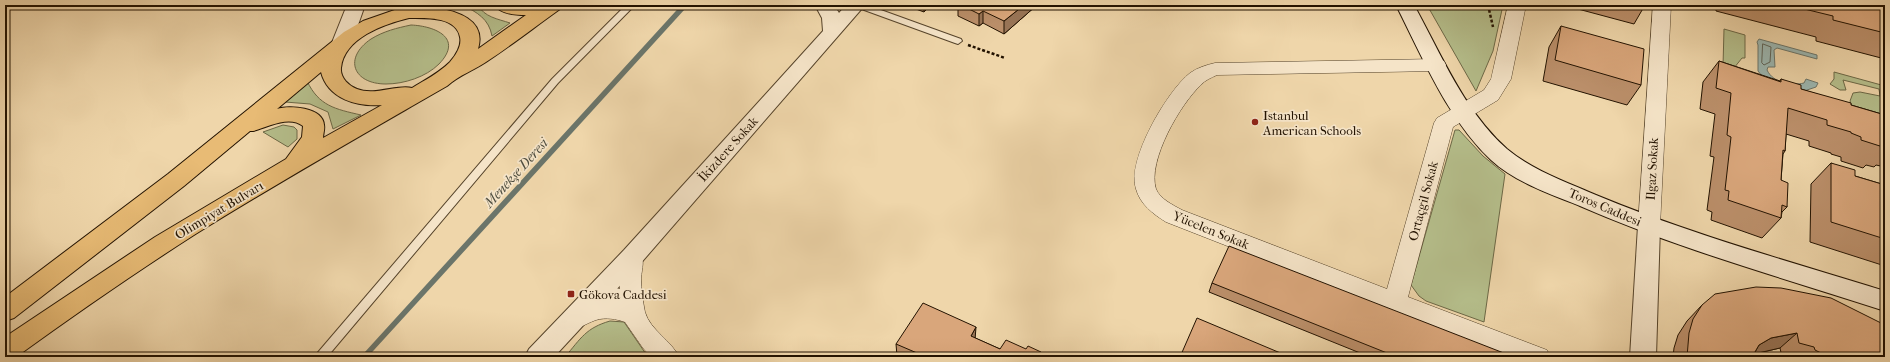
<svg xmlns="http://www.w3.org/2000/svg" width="1890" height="362" viewBox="0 0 1890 362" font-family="'IM FELL French Canon',serif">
  <rect width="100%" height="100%" fill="#efd6aa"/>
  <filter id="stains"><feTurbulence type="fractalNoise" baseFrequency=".005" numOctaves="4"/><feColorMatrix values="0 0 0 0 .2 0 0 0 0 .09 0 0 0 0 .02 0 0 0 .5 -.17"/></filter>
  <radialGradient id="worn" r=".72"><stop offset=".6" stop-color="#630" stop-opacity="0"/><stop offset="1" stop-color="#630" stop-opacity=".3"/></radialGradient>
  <g fill="#b5be8b" stroke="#6c6846">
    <path d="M 462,5 L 478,5 C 484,17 498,19 510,23 L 492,36 C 489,19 477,12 462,5 Z"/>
    <path d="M 1427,5 L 1503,5 L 1493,51 L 1476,91 Z"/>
    <path d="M 411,25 C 435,26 464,38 439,64 C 426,77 404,84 386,84 C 353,84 343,58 371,39 C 384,31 397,28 411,25 Z"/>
    <path d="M 1724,29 L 1745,35 L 1745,58 L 1742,58 L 1734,68 L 1723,66 Z"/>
    <path d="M 1834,72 L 1885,86 L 1885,134 L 1852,106 L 1850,101 L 1853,93 L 1860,92 L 1880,96 L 1879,89 L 1843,80 L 1846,90 L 1840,90 L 1830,84 L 1834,79 Z"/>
    <path d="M 307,81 C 319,106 335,109 361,115 L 333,129 L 328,112 L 310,104 L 285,102 Z"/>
    <path d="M 283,125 L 294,127 L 297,130 L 297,139 L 288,147 L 263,132 Z"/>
    <path d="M 1455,130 L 1459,130 L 1483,156 L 1505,174 L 1484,322 L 1426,301 L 1419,296 L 1411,285 Z"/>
    <path d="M 610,321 L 624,322 L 648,357 L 565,357 C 581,338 586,328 610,321 Z"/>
  </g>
  <path fill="#9cb7b1" stroke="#6b756a" d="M 1759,39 L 1817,55 L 1817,59 L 1777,48 L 1774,50 L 1775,67 L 1768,67 L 1767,70 C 1773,83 1792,86 1804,83 L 1806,79 L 1818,83 L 1816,87 L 1804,91 L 1762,76 L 1758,71 L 1758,45 L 1757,42 Z"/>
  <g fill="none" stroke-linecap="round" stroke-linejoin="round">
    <path stroke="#5f6458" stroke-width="1" d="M 1763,44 L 1771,47 L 1770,62 L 1764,65 L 1762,63 Z"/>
    <path stroke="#6b756a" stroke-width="5.5" d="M 364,357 L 685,5"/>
    <defs>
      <g id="service">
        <path d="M 626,5 L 635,5 L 558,83 L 327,357 L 314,357 L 552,79 Z"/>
        <path d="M 855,5 L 867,5 L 961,39 L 962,41 L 958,44 L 955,43 L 856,7 Z"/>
      </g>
      <g id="minor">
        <path d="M 1508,5 L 1526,5 L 1511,79 L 1498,100 L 1453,127 L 1408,297 L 1547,350 L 1550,357 L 1511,357 L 1166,222 C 1153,214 1140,204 1136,189 C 1126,161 1167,91 1190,73 C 1197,68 1206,65 1215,63 L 1437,59 L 1444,61 L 1446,65 L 1444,69 L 1437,71 L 1217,75 C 1211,78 1205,80 1201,85 C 1181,103 1147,161 1156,189 C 1160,199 1173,205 1182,210 L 1387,289 L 1434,123 L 1437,118 L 1484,90 L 1491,79 Z"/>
        <path d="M 1653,5 L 1671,5 L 1660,226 L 1657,232 L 1649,234 L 1641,232 L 1638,226 Z"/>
        <path d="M 632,248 L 640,251 C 645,260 642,268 641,278 C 641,288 643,302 645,312 C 650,330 672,341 679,357 L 651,357 L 643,348 L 625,322 C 616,319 606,317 596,320 C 584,324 579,331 566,326 L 562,319 L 566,312 L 595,301 L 591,300 L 587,293 L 591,286 L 599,284 L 620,289 C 618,276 618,262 624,251 Z"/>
      </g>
      <g id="tertiary">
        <path d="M 347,5 L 365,5 L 351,45 L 348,49 L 341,51 L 334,49 L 331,45 Z"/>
        <path d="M 815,5 L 834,5 L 839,13 L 846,5 L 865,5 L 640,264 L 554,357 L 525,357 L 529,349 L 624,250 L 823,31 L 822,18 Z"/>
        <path d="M 1649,217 L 1657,220 L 1660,226 L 1656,357 L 1630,357 L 1638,226 L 1641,220 Z"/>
      </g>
      <path id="secondary" d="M 1396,5 L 1414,5 C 1441,54 1464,111 1507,149 C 1532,170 1566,182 1596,195 C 1690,234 1788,261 1885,291 L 1885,311 C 1783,278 1679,249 1580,206 C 1550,194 1515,182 1491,160 C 1447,118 1423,58 1396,5 Z"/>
      <path id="primary" d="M 409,5 L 433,5 L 433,7 C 456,11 487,19 478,49 L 526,15 C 516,15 500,14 495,5 L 562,5 L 560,9 C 536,26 513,44 489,60 C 475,70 459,75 447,86 C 362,135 277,183 194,235 C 133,274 74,315 16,357 L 5,357 L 5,337 L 155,237 L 286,159 L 302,137 L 303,126 C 289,115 268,127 253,131 L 250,131 L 184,186 L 14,318 L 5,321 L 5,297 L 168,174 L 344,32 L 363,21 ZM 409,18 C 425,18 456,16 460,37 C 462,46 456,55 450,62 C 439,73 425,80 412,88 C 398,84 375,96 357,89 C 349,86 340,78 341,68 C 344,38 384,24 409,18 ZM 321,72 C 328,99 357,107 382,105 L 323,138 C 323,134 325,129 324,125 C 323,107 289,105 277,109 Z"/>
    </defs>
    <use href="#service" stroke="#55432a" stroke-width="2"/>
    <use href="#minor" stroke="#55432a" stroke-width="1"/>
    <use href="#tertiary" stroke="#55432a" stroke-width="2"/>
    <use href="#secondary" stroke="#221200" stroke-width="2"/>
    <use href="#primary" stroke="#221200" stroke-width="2"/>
    <g stroke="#221200" stroke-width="2.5" stroke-dasharray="3 2" stroke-linecap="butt">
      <path d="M 1488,5 L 1493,27"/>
      <path d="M 968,45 L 1005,58"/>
    </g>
    <use href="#service" fill="#f5e4c8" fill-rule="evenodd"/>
    <use href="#minor" fill="#f5e4c8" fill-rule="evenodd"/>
    <use href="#tertiary" fill="#f5e4c8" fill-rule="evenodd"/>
    <use href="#secondary" fill="#f5e4c8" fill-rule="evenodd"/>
    <use href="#primary" fill="#e8bb75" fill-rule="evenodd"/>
  </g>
  <g fill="#bb8f6a" stroke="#221200">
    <path d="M 905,5 L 931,5 L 924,12 Z"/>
    <path d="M 958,5 L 1037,5 L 1004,34 L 983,23 L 979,26 L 958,16 Z"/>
    <path d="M 1563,5 L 1645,5 L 1634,24 Z"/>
    <path d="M 1716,5 L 1863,5 L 1885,11 L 1885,59 L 1816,41 L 1816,37 L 1716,11 Z"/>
    <path d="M 1561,26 L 1641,85 L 1627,105 L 1543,81 L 1549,47 Z"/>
    <path d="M 1719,61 L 1780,81 L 1781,79 L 1801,89 L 1851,105 L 1885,115 L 1885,167 L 1876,165 L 1874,167 L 1866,165 L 1863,168 L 1841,161 L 1841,157 L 1831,154 L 1831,153 L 1809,146 L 1809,141 L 1786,134 L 1785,151 L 1783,154 L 1781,180 L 1787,207 L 1782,212 L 1781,218 L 1762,238 L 1711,220 L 1712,212 L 1707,210 L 1714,157 L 1710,156 L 1715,114 L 1700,109 L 1703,82 Z"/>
    <path d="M 1831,163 L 1855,176 L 1885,185 L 1885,266 L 1810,242 L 1811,184 Z"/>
    <path d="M 1212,283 L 1514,357 L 1370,357 L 1209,292 Z"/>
    <path d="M 1702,305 L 1885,357 L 1782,357 L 1780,348 L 1754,354 L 1752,357 L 1673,357 L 1674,348 L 1678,335 L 1687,321 Z"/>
    <path d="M 975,338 L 1000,349 L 1041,357 L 899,357 L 897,356 L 896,344 Z"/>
  </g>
  <g fill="#987456" stroke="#221200">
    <path d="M 924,5 L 931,5 L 924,12 Z"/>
    <path d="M 1024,5 L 1037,5 L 1004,34 L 1004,21 Z"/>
    <path d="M 983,11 L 983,23 L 979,26 L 979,14 Z"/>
    <path d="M 976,327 L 975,340 L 971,336 Z"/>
    <path d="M 1797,333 L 1780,348 L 1754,354 L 1759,345 L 1771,338 Z"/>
  </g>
  <g fill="#d9a67b" stroke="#221200">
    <path d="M 961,5 L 1024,5 L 1004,21 L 983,11 L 979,14 Z"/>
    <path d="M 1788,5 L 1863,5 L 1885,11 L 1885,33 L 1833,20 L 1833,16 Z"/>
    <path d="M 1561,26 L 1644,49 L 1641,85 L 1555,60 Z"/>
    <path d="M 1719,61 L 1781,82 L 1781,79 L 1801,85 L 1801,89 L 1851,103 L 1851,105 L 1885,115 L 1885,143 L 1882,143 L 1883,147 L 1861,140 L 1861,137 L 1851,133 L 1851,132 L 1827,125 L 1827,120 L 1788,108 L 1785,151 L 1783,150 L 1781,180 L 1788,183 L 1787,207 L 1782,205 L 1781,218 L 1728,200 L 1729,191 L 1725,190 L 1731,137 L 1727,135 L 1731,93 L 1716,88 Z"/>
    <path d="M 1831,163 L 1855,170 L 1855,176 L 1885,185 L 1885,239 L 1831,222 Z"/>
    <path d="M 1229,246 L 1514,357 L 1397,357 L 1212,283 Z"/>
    <path d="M 1756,287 L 1781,288 L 1831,298 L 1885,325 L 1885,357 L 1829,357 L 1815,350 L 1814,347 L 1799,343 L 1797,333 L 1771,338 L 1759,345 L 1752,357 L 1687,357 L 1689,333 L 1693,319 L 1702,305 L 1715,294 Z"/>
    <path d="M 923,303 L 976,327 L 971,336 L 1000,349 L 1006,340 L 1026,349 L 1028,346 L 1041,352 L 1039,356 L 1041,357 L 915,357 L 917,353 L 896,344 Z"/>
    <path d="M 1197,318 L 1290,357 L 1180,357 Z"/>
  </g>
  <g fill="#8f2418" stroke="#f5e4c8" stroke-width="1.5">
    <circle cx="1255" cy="122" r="4"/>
    <rect x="567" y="290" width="8" height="8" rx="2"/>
  </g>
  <g text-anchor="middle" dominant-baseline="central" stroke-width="3.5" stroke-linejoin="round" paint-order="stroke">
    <g font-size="13" fill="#221200" stroke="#f5e4c8" text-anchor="start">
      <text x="1263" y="115">Istanbul<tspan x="1263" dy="15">American Schools</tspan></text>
      <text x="579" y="294">Gökova Caddesi</text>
    </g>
    <g font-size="13" fill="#221200" stroke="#f5e4c8">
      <text transform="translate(728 149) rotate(-48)">İkizdere Sokak</text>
      <text transform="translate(1652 169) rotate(-87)">Ilgaz Sokak</text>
      <text transform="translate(1423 201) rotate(-75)">Ortaçgil Sokak</text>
      <text transform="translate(1605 207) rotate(23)">Toros Caddesi</text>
      <text transform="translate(219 210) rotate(-31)">Olimpiyat Bulvarı</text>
      <text transform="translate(1211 230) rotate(22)">Yücelen Sokak</text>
    </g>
    <g font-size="14" font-style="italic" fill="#4d4c3e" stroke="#f5e4c8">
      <text transform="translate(516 173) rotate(-48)">Menekşe Deresi</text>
    </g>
  </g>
  <rect width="1890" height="362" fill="none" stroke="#efd6aa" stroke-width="20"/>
  <rect x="6" y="6" width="1878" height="350" fill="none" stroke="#221200" stroke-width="2"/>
  <rect x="10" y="10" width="1870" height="342" fill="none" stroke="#221200"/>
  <rect width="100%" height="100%" filter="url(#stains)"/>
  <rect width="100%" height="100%" fill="url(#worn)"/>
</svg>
